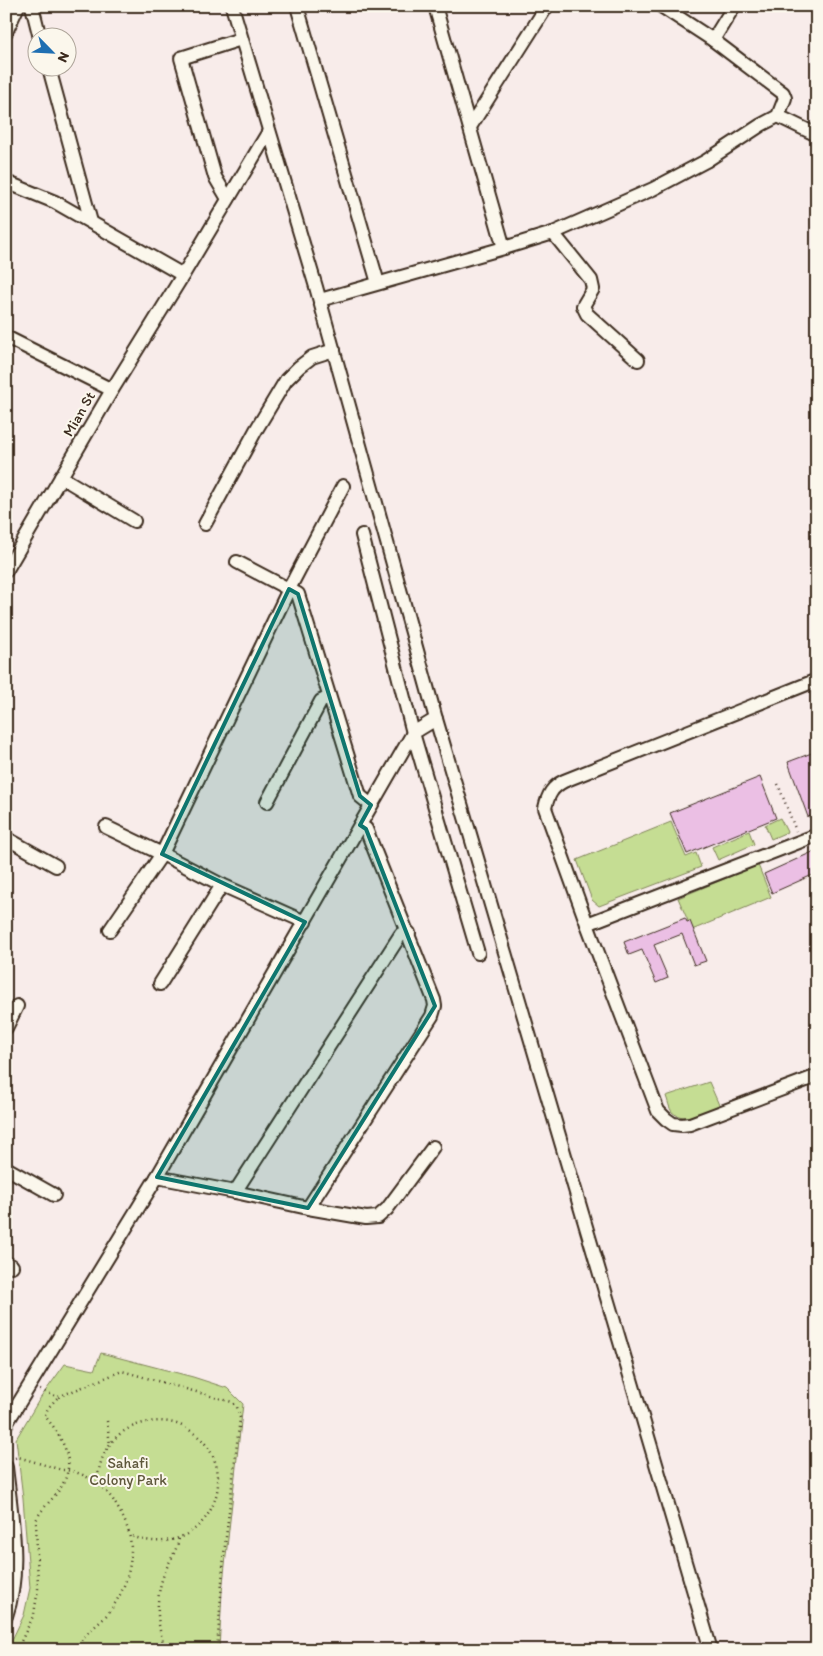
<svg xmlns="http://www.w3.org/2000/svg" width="823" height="1656" viewBox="0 0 823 1656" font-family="Itim,sans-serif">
  <rect width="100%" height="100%" fill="#f8ecea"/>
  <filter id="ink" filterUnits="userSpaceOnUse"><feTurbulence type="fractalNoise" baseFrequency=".02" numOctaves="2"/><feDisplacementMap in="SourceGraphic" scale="10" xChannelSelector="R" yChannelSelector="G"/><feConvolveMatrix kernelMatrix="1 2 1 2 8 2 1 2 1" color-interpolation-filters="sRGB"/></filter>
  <g filter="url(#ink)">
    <g fill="#c5dd93" stroke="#808458">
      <path d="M 780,818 L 787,832 L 771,839 L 765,825 Z"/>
      <path d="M 671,822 L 686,857 L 696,853 L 701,867 L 599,906 L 592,900 L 577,860 Z"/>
      <path d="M 749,831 L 754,844 L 718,860 L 712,847 Z"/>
      <path d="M 758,865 L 771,897 L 692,930 L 678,898 Z"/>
      <path d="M 709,1082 L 719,1105 C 706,1111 685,1124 672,1112 C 669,1108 668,1101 666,1096 Z"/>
      <path d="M 101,1353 L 193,1377 L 227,1388 L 243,1404 L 222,1592 L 219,1650 L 7,1650 L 24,1615 L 30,1588 L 23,1498 L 16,1439 L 39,1400 L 65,1364 L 94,1370 Z"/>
    </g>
    <g fill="#ebbfe4" stroke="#3b2a1e">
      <path d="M 817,751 L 817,814 L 808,817 L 788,762 Z"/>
      <path d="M 760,777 L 776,818 L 687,854 L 670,813 Z"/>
      <path d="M 817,850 L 817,873 L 772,893 L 764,874 Z"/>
      <path d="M 685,918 L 687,922 L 690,921 L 706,961 L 694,965 L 682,934 L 654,945 L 668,978 L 656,983 L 642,950 L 629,955 L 624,942 Z"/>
    </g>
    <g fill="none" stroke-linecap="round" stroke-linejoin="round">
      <defs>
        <g id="minor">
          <path d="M 32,6 L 40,38"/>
          <path d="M 232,6 L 316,287 L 436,719 L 711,1650"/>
          <path d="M 297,6 L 378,283"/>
          <path d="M 435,6 L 504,248"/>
          <path d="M 661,6 L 713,40"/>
          <path d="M 6,32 L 18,6"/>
          <path d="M 49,68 L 91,222"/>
          <path d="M 778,116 L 817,135"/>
          <path d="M 470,127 L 547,6"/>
          <path d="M 6,182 L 55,202 L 183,275 L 269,131"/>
          <path d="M 228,199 L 215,177 L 181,58 L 241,39"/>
          <path d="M 553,233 L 591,280 L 593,289 L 583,306 L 587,314 L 638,360"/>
          <path d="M 320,300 L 504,248 L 553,233 L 653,189 L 706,161 L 761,125 L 778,116 L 785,98 L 783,93 L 713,40 L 734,6"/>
          <path d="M 6,337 L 112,390"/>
          <path d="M 61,477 L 134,521"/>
          <path d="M 205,524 L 256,430 L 286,380 L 299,367 L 312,357 L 334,350"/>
          <path d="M 362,535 L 413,733 L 478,953"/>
          <path d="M 237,562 L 298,594 L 360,796 L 371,805"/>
          <path d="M 6,571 L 112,390 L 183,275"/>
          <path d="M 817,680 L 564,781 C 552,787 548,795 545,808 L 587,924 L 658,1111 L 666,1119 L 673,1124 L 682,1125 L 690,1124 L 817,1076"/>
          <path d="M 267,802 L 321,701 L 329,697"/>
          <path d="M 106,827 L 162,854 L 289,589 L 343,486"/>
          <path d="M 6,838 L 56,866"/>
          <path d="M 587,924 L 817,835"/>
          <path d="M 110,930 L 162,854 L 222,885 L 305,922"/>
          <path d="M 160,984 L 222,885"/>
          <path d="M 6,1028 L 17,1006"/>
          <path d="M 6,1168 L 54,1195"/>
          <path d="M 157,1177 L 235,1192 L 308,1208 L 366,1218 L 378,1217 L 387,1209 L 433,1147"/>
          <path d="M 235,1192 L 401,934 L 409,933"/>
          <path d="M 308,1208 L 432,1016 L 435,1006 L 434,1000 L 366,829 L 360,825"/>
          <path d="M 6,1263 L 12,1266"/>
          <path d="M 6,1424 L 157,1177 L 413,733 L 436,719"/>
          <path d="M 6,1467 C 11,1513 22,1571 6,1616"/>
        </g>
      </defs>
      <use href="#minor" stroke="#3b2a1e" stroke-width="16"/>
      <g stroke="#3b2a1e" stroke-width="2.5" stroke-dasharray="1 4" stroke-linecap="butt">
        <path d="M 778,784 L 796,831"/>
        <path d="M 40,1390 L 58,1397 L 63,1395 L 122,1371 L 232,1402 L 237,1407 L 240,1418 L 224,1554 L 217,1650"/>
        <path d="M 107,1421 L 110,1445"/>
        <path d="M 15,1458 L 18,1457 L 62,1470 C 82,1470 105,1486 115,1503 C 119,1510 124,1518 127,1527 C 138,1557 125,1596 103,1619 C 93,1629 81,1636 76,1650"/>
        <path d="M 97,1483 C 99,1458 109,1436 134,1426 C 149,1420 167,1419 182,1426 C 254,1461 209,1568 129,1535"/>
        <path d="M 17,1650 L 34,1614 L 38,1589 L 36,1521 C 40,1510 50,1502 57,1493 C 74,1470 70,1454 56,1431 C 53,1425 48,1421 45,1415 L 48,1408 L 58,1397"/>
        <path d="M 98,1650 L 110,1646 L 126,1650"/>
        <path d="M 166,1650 C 156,1626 155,1598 164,1574 C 169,1561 177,1551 179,1538"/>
      </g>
      <use href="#minor" stroke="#fbf7ec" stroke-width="12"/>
    </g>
  </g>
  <path fill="#0f766e" fill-opacity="0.2" stroke="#0f766e" stroke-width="4" stroke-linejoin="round" d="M 289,589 L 298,594 L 360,796 L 371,805 L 360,825 L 366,829 L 435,1006 L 308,1208 L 157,1177 L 305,922 L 162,854 Z"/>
  <g text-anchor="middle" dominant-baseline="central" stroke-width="4" stroke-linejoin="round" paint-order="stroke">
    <g font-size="15" fill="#3b2a1e" stroke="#fbf7ec">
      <text transform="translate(79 414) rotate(-60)">Mian St</text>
    </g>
    <g font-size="15" fill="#5e573b" stroke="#fbf7ec">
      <text x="128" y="1463">Sahafi<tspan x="128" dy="17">Colony Park</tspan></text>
    </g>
  </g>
  <rect width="823" height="1656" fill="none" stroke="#fbf7ec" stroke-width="25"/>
  <rect x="12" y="12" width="798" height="1631" fill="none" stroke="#3b2a1e" stroke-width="2" filter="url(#ink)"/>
  <g transform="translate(52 52) rotate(114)"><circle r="24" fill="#fbf7ec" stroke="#aea59a"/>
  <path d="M0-4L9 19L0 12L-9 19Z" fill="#1f6fb2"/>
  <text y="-8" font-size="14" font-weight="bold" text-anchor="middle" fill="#3b2a1e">N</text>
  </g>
</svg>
